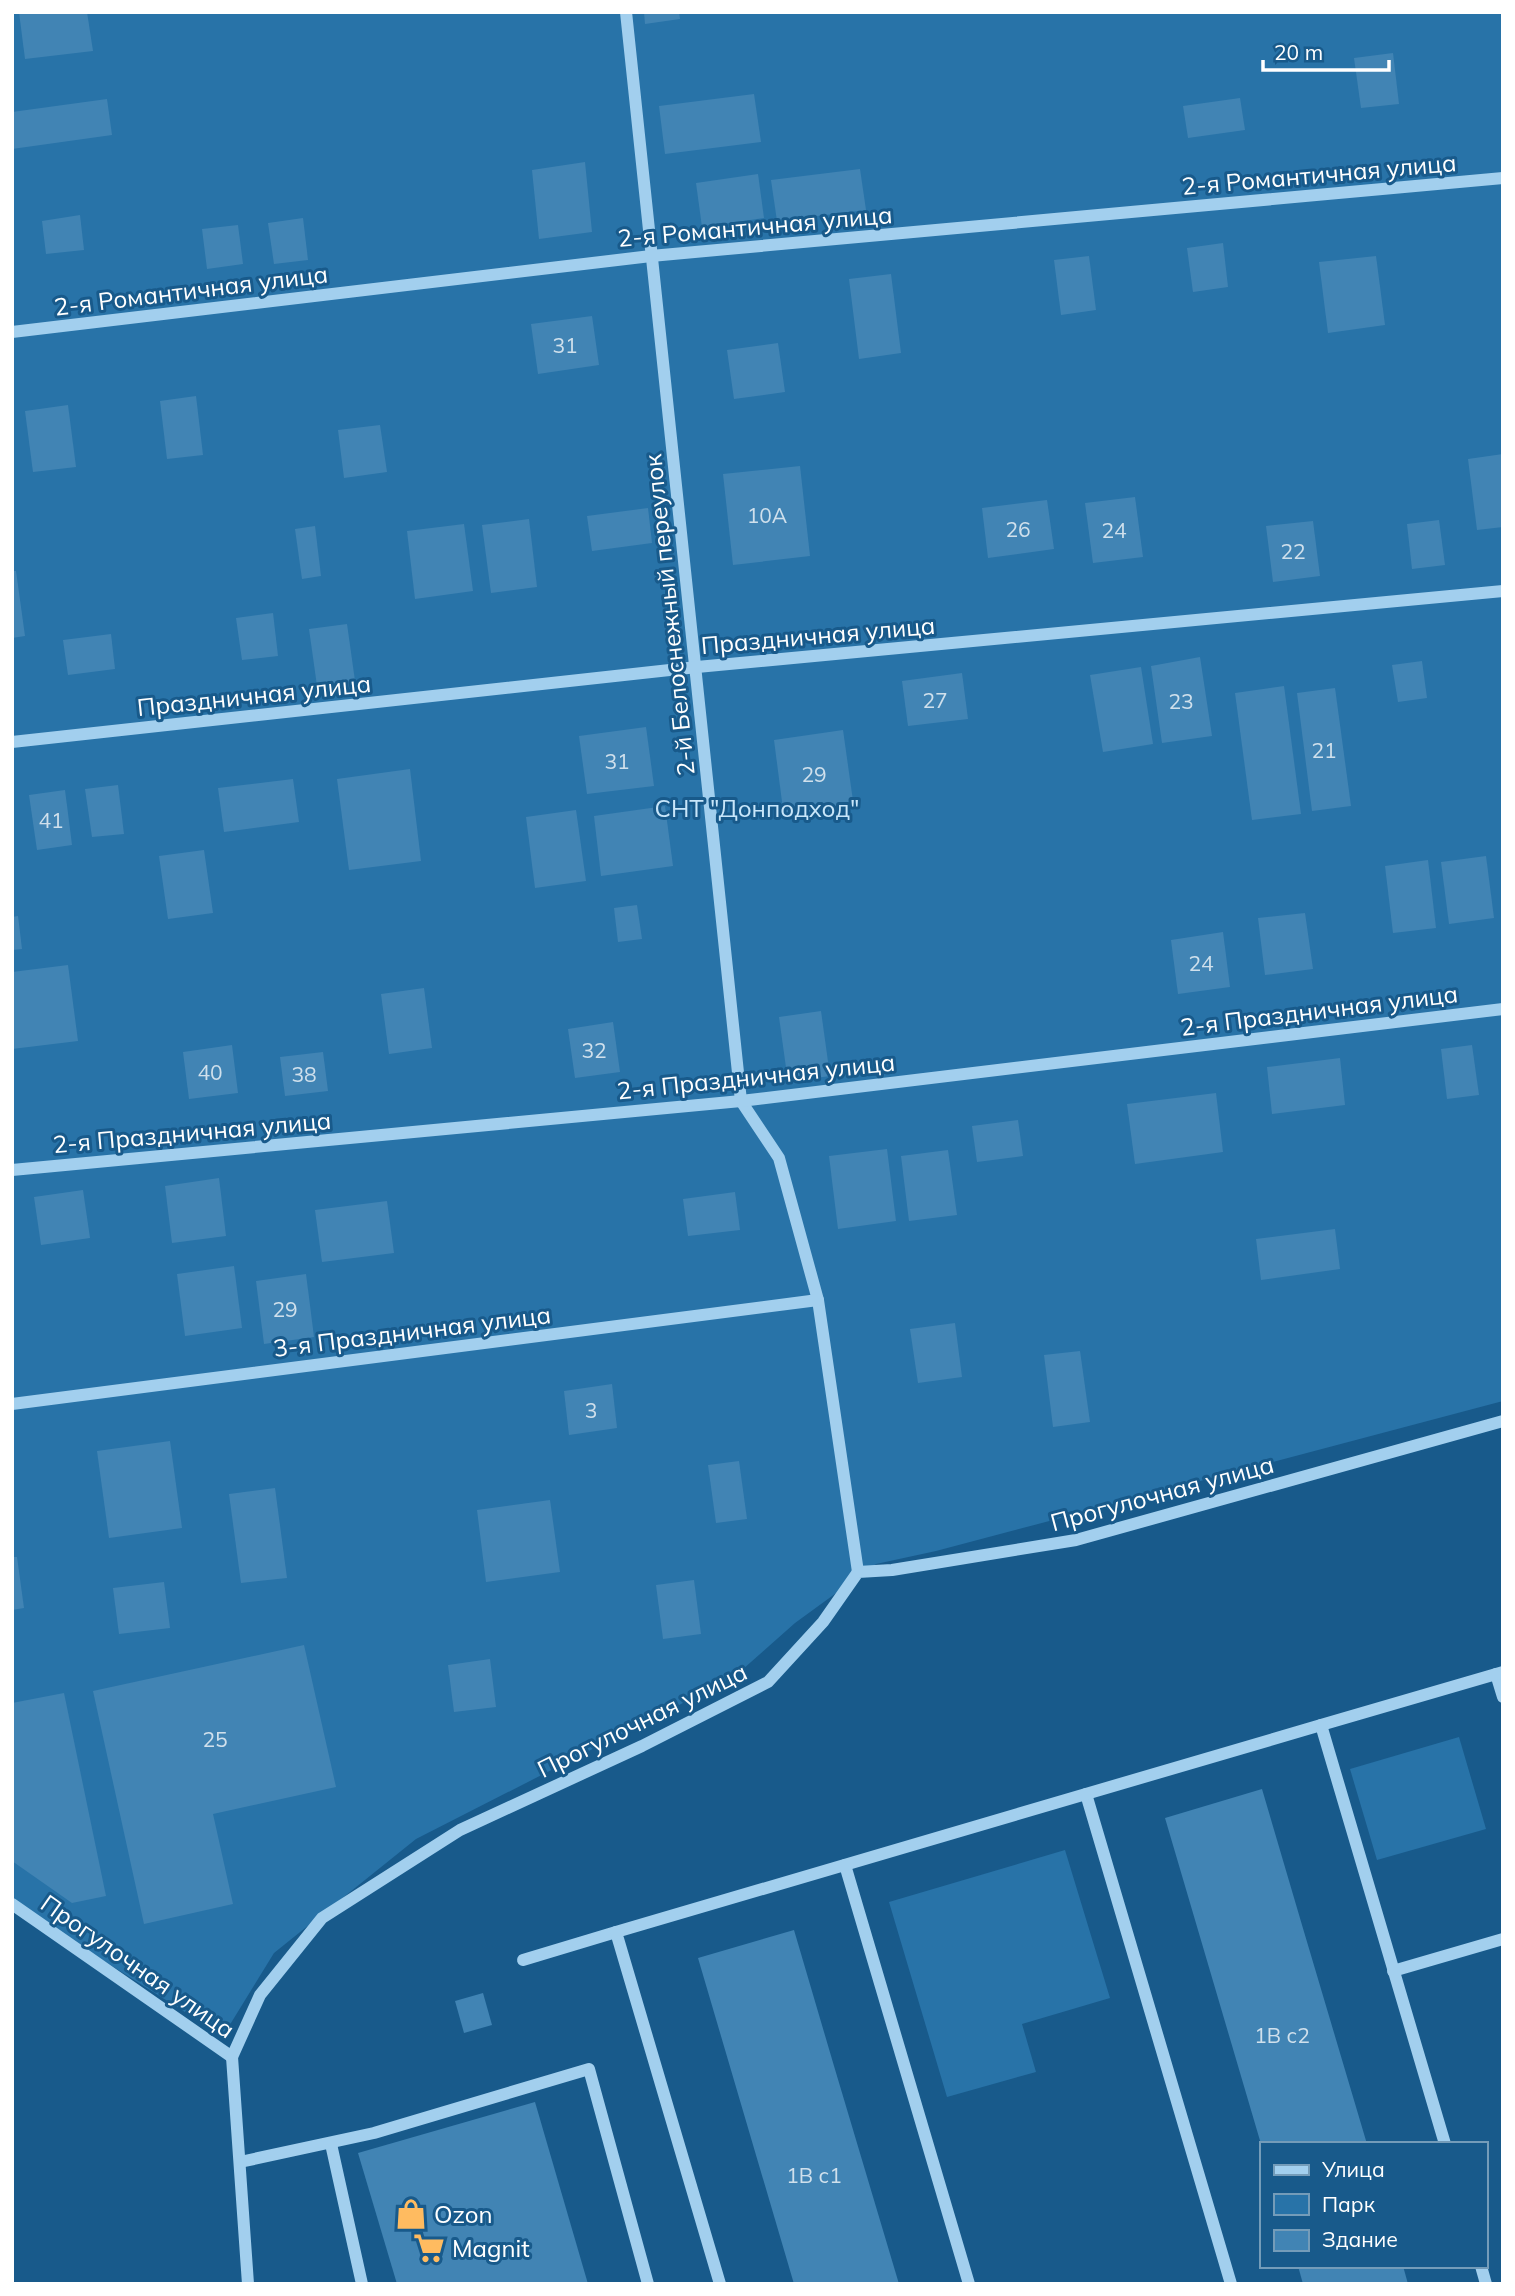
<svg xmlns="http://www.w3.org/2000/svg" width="1515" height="2296" viewBox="0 0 1515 2296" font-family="Mulish,sans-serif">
  <rect width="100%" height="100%" fill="#185a8b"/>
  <g fill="#2873a8">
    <path d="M 12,12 L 1503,12 L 1503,1401 L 936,1551 L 876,1564 L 795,1623 L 734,1677 L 416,1839 L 274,1953 L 223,2036 L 12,1903 Z"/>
    <path d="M 1459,1737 L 1486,1829 L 1377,1860 L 1350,1769 Z"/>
    <path d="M 1065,1850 L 1110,1998 L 1022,2024 L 1036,2072 L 947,2097 L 889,1902 Z"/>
  </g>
  <g fill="#4184b4">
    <path d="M 19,12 L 87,12 L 93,51 L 25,59 Z"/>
    <path d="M 644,12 L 679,12 L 680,19 L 645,24 Z"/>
    <path d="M 1393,53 L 1399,104 L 1361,108 L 1354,58 Z"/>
    <path d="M 754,94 L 761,142 L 665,154 L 659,106 Z"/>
    <path d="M 1240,98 L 1245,130 L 1188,138 L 1183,106 Z"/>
    <path d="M 107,99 L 112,135 L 12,149 L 12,112 Z"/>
    <path d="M 585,162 L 592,232 L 539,239 L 532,170 Z"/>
    <path d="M 860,169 L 866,210 L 777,221 L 771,180 Z"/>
    <path d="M 758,174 L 764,218 L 702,227 L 696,183 Z"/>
    <path d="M 80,215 L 84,250 L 46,254 L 42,221 Z"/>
    <path d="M 303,218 L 308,260 L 274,264 L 268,223 Z"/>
    <path d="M 238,225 L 243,264 L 207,269 L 202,229 Z"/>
    <path d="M 1223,243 L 1228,287 L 1193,292 L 1187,248 Z"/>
    <path d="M 1089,256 L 1096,310 L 1061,315 L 1054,260 Z"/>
    <path d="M 1376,256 L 1385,325 L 1328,333 L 1319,262 Z"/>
    <path d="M 891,274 L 901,353 L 859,359 L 849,279 Z"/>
    <path d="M 592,316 L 599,365 L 538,374 L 531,324 Z"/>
    <path d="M 778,343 L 785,392 L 734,399 L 727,350 Z"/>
    <path d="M 196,396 L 203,455 L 167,459 L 160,401 Z"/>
    <path d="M 68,405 L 76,467 L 33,472 L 25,411 Z"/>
    <path d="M 380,425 L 387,472 L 344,478 L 338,430 Z"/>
    <path d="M 1503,454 L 1503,527 L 1477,530 L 1468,459 Z"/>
    <path d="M 800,466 L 810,556 L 733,565 L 723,474 Z"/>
    <path d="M 1135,497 L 1143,557 L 1093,563 L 1085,503 Z"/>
    <path d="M 1047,500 L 1054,549 L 988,558 L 982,508 Z"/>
    <path d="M 648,508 L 652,543 L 592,551 L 587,516 Z"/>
    <path d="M 529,519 L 537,587 L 491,593 L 482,525 Z"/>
    <path d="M 1439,520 L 1445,565 L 1412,569 L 1407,524 Z"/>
    <path d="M 1313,521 L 1320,576 L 1273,582 L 1266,526 Z"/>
    <path d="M 464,524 L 473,591 L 415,599 L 407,531 Z"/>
    <path d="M 315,526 L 321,576 L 302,579 L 295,529 Z"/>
    <path d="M 12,571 L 16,571 L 25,636 L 12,638 Z"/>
    <path d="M 273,613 L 278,656 L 242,660 L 236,618 Z"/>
    <path d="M 347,624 L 356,688 L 318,693 L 309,629 Z"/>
    <path d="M 111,634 L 115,669 L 68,675 L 63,640 Z"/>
    <path d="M 1200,657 L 1212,736 L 1162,743 L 1151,666 Z"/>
    <path d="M 1422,661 L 1427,698 L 1398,702 L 1392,665 Z"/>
    <path d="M 1141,667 L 1153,744 L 1103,752 L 1090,675 Z"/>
    <path d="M 962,673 L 968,719 L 908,726 L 902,681 Z"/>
    <path d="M 1284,686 L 1301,814 L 1252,820 L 1235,693 Z"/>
    <path d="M 1335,688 L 1351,806 L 1312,811 L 1297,693 Z"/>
    <path d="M 646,727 L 654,786 L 587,794 L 579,736 Z"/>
    <path d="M 843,730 L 854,808 L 784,817 L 774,740 Z"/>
    <path d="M 410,769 L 421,861 L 349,870 L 337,779 Z"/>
    <path d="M 293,779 L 299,822 L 224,832 L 218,788 Z"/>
    <path d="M 118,785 L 124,834 L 92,837 L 85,789 Z"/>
    <path d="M 65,790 L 72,845 L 37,850 L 29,795 Z"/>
    <path d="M 665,806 L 673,866 L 601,876 L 594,816 Z"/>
    <path d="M 576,810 L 586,881 L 535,888 L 526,817 Z"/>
    <path d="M 204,850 L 213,913 L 168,919 L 159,856 Z"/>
    <path d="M 1486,856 L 1494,918 L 1449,924 L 1441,862 Z"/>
    <path d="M 1428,860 L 1436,928 L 1393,933 L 1385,866 Z"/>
    <path d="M 637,905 L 642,939 L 618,942 L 614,908 Z"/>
    <path d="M 1305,913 L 1313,969 L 1265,975 L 1258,918 Z"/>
    <path d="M 18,916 L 22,949 L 12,950 L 12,917 Z"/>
    <path d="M 1223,932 L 1230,987 L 1178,994 L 1171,940 Z"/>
    <path d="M 68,965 L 78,1041 L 12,1049 L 12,972 Z"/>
    <path d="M 424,988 L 432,1048 L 389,1054 L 381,994 Z"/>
    <path d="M 821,1011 L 830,1076 L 788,1082 L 779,1017 Z"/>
    <path d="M 613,1022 L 620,1072 L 575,1078 L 568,1029 Z"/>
    <path d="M 232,1045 L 238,1093 L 189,1099 L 183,1052 Z"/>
    <path d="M 1472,1045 L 1479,1095 L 1447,1099 L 1441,1049 Z"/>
    <path d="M 323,1052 L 328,1091 L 285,1096 L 280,1057 Z"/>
    <path d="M 1340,1058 L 1345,1105 L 1272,1114 L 1267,1067 Z"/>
    <path d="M 1216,1093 L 1223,1152 L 1135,1164 L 1127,1104 Z"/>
    <path d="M 1018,1120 L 1023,1156 L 977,1162 L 972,1126 Z"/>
    <path d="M 887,1149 L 896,1221 L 838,1229 L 829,1156 Z"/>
    <path d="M 948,1150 L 957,1215 L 909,1221 L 901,1156 Z"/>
    <path d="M 219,1178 L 226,1236 L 172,1243 L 165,1186 Z"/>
    <path d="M 83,1190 L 90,1238 L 41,1245 L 34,1197 Z"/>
    <path d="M 735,1192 L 740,1230 L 688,1236 L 683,1199 Z"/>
    <path d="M 387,1201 L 394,1253 L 322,1262 L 315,1210 Z"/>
    <path d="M 1335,1229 L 1340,1269 L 1261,1280 L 1256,1239 Z"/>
    <path d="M 234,1266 L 242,1328 L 185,1336 L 177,1274 Z"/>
    <path d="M 306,1274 L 314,1337 L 264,1344 L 256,1281 Z"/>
    <path d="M 955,1323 L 962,1377 L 918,1383 L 910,1329 Z"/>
    <path d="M 1080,1351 L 1090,1422 L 1053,1427 L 1044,1355 Z"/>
    <path d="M 612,1384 L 617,1428 L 569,1435 L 564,1391 Z"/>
    <path d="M 170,1441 L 182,1528 L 109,1538 L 97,1451 Z"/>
    <path d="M 739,1461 L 747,1519 L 716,1523 L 708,1465 Z"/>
    <path d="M 275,1488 L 287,1578 L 241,1583 L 229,1494 Z"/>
    <path d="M 550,1500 L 560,1572 L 486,1582 L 477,1510 Z"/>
    <path d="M 12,1557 L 17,1557 L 24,1608 L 12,1610 Z"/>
    <path d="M 694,1580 L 701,1634 L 663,1639 L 656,1585 Z"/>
    <path d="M 164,1582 L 170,1628 L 119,1634 L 113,1588 Z"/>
    <path d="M 304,1645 L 336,1787 L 213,1814 L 233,1904 L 144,1924 L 93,1691 Z"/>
    <path d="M 490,1659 L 496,1707 L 454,1712 L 448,1665 Z"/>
    <path d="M 64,1693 L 106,1896 L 72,1903 L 12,1861 L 12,1703 Z"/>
    <path d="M 1262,1789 L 1302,1925 L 1367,2144 L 1261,2144 L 1165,1818 Z"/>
    <path d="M 794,1930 L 834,2066 L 899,2284 L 794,2284 L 698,1958 Z"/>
    <path d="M 483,1993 L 492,2025 L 464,2033 L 455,2001 Z"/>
    <path d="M 535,2102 L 588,2284 L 397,2284 L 358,2153 Z"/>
    <path d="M 1298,2266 L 1403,2266 L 1408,2284 L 1303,2284 Z"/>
  </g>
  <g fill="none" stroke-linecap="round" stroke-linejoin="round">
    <g stroke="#a2cfee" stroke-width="12">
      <path d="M 626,12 L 741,1101 L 779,1158 L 818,1300 L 858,1572"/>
      <path d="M 12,332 L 651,256 L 1503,178"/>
      <path d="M 12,742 L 697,667 L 1503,591"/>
      <path d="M 12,1170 L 741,1101 L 1503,1009"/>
      <path d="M 12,1404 L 818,1300"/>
      <path d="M 1496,1674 L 1503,1697"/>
      <path d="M 1321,1725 L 1503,1672"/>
      <path d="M 1086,1794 L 1231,2284"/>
      <path d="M 845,1865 L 969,2284"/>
      <path d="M 12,1904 L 232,2057 L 260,1995 L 322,1918 L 460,1830 L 642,1746 L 768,1682 L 823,1622 L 858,1572 L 892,1570 L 1076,1540 L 1503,1421"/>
      <path d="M 523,1960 L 616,1932"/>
      <path d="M 1393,1971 L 1503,1939"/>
      <path d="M 232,2057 L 248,2284"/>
      <path d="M 331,2144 L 362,2284"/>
      <path d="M 240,2162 L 374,2133 L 589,2069 L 648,2284"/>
      <path d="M 1481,2266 L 1486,2284"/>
      <path d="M 720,2284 L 616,1932 L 1321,1725 L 1445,2144"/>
    </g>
  </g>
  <defs>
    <symbol id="shop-bare" viewBox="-9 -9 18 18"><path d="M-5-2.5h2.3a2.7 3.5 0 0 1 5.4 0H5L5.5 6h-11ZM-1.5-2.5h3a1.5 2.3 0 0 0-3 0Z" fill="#ffbb60" stroke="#185a8b" stroke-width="2.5" paint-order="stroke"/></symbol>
    <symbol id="supermarket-bare" viewBox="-9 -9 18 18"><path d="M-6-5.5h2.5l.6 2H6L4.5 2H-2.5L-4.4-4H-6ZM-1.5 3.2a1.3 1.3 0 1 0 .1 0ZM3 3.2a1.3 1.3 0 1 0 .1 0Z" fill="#ffbb60" stroke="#185a8b" stroke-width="2.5" paint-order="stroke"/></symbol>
  </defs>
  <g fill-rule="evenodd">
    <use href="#shop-bare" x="389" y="2192" width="44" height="44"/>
    <use href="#supermarket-bare" x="407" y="2226" width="44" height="44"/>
  </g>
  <g text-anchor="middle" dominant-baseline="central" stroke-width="6" stroke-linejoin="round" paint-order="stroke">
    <g font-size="21" fill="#d0e0ec">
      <text x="565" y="345">31</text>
      <text x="767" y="515">10А</text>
      <text x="1018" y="529">26</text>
      <text x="1114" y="530">24</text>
      <text x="1293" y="551">22</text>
      <text x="935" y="700">27</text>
      <text x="1181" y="701">23</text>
      <text x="1324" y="750">21</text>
      <text x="617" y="761">31</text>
      <text x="814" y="774">29</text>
      <text x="51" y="820">41</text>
      <text x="1201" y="963">24</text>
      <text x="594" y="1050">32</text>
      <text x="210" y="1072">40</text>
      <text x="304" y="1074">38</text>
      <text x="285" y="1309">29</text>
      <text x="591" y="1410">3</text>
      <text x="215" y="1739">25</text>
      <text x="1282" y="2035">1В с2</text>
      <text x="814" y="2175">1В с1</text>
    </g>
    <g font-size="24" fill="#fff" stroke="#185a8b">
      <text transform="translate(1319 174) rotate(-5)">2-я Романтичная улица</text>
      <text transform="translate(755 226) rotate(-5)">2-я Романтичная улица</text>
      <text transform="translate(191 290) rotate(-7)">2-я Романтичная улица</text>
      <text transform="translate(669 615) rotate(-96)">2-й Белоснежный переулок</text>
      <text transform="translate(818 635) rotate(-5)">Праздничная улица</text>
      <text transform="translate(254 695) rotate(-6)">Праздничная улица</text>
      <text transform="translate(1319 1010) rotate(-7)">2-я Праздничная улица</text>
      <text transform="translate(756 1076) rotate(-6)">2-я Праздничная улица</text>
      <text transform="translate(192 1132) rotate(-5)">2-я Праздничная улица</text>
      <text transform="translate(412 1331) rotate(-7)">3-я Праздничная улица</text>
      <text transform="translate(1162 1493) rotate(-15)">Прогулочная улица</text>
      <text transform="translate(642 1720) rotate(-26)">Прогулочная улица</text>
      <text transform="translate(138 1966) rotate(35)">Прогулочная улица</text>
    </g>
    <g font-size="24" fill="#c8e6fa" stroke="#185a8b">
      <text x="757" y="808">СНТ "Донподход"</text>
    </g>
    <g font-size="24" fill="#fff" stroke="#185a8b" text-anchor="start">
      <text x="434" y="2214">Ozon</text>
      <text x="452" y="2248">Magnit</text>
    </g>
  </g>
  <rect width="1515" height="2296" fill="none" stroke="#ffffff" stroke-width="28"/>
  <rect x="1260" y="2142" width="228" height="126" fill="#185a8b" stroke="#749cb9" stroke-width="2"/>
  <rect x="1274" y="2165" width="35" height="10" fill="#a2cfee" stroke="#749cb9" stroke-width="2"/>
  <text x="1322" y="2177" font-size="21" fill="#ffffff">Улица</text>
  <rect x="1274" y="2194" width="35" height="21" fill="#2873a8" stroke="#749cb9" stroke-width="2"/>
  <text x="1322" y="2212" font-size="21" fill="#ffffff">Парк</text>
  <rect x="1274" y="2230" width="35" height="21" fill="#4184b4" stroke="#749cb9" stroke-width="2"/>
  <text x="1322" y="2247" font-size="21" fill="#ffffff">Здание</text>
  <path d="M1263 60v10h126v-10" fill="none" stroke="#ffffff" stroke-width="3.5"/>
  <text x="1274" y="60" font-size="21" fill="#ffffff" stroke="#185a8b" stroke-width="5" paint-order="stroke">20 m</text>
</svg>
